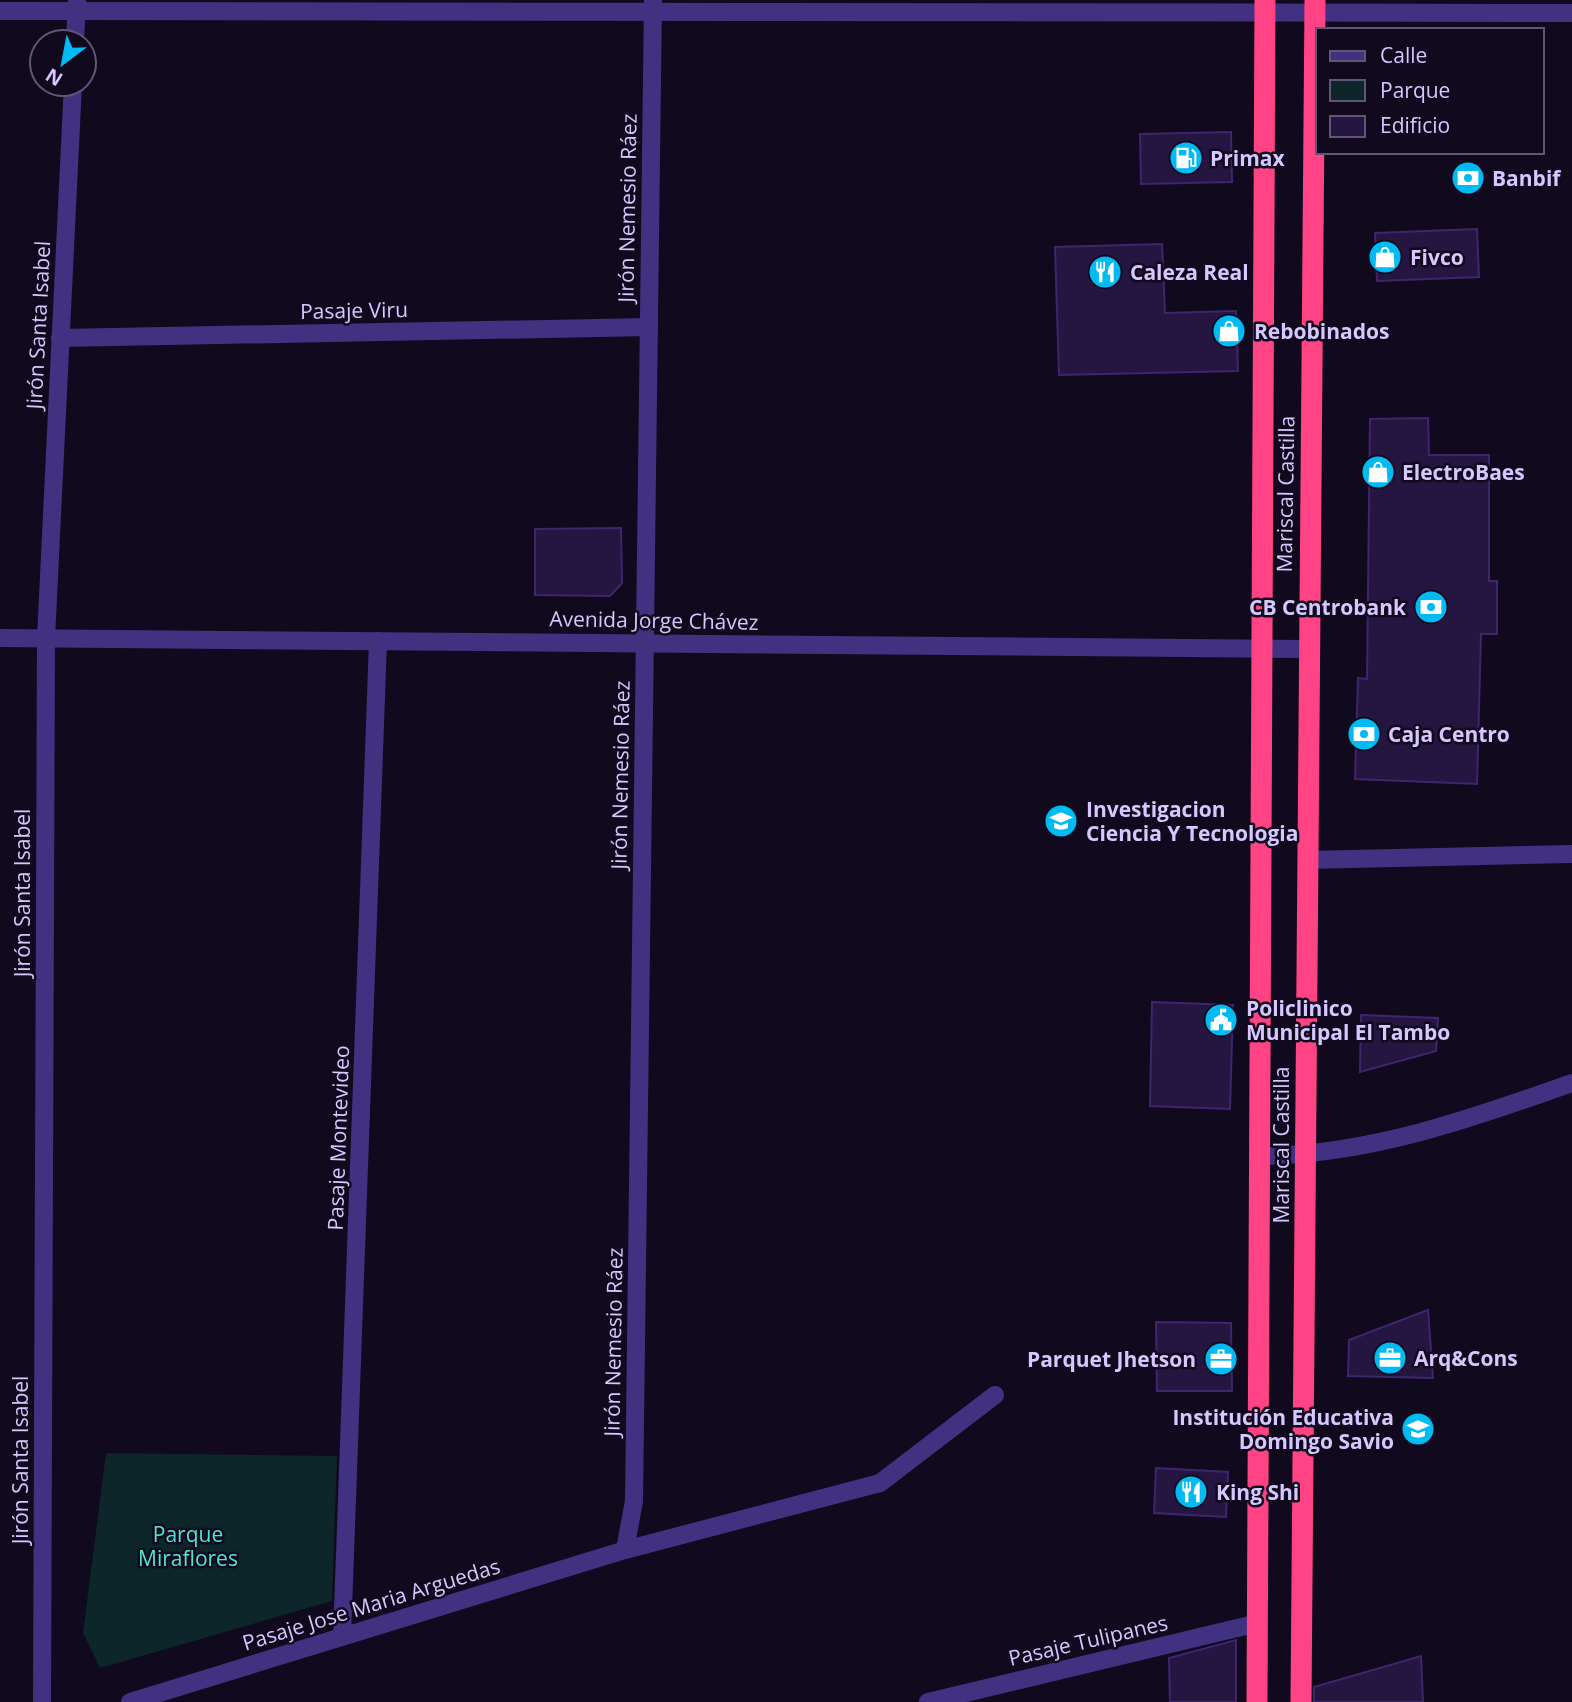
<svg xmlns="http://www.w3.org/2000/svg" width="1572" height="1702" viewBox="0 0 1572 1702" font-family="'Open Sans',sans-serif">
  <rect width="100%" height="100%" fill="#110a1e"/>
  <path fill="#0d2629" d="M 106,1453 L 337,1456 L 332,1601 L 100,1668 L 83,1633 Z"/>
  <g fill="#241541" stroke="#3e256e" stroke-width="2">
    <path d="M 1231,132 L 1232,182 L 1141,184 L 1140,134 Z"/>
    <path d="M 1477,229 L 1479,277 L 1377,281 L 1375,233 Z"/>
    <path d="M 1162,244 L 1165,313 L 1236,311 L 1238,371 L 1059,375 L 1055,247 Z"/>
    <path d="M 1428,418 L 1429,455 L 1489,455 L 1489,581 L 1497,581 L 1497,634 L 1481,634 L 1477,784 L 1355,779 L 1358,678 L 1367,679 L 1370,419 Z"/>
    <path d="M 621,528 L 622,583 L 610,596 L 535,595 L 535,529 Z"/>
    <path d="M 1152,1002 L 1233,1005 L 1230,1109 L 1150,1106 Z"/>
    <path d="M 1361,1015 L 1438,1018 L 1436,1051 L 1360,1072 Z"/>
    <path d="M 1428,1310 L 1433,1378 L 1348,1376 L 1349,1340 Z"/>
    <path d="M 1156,1322 L 1231,1323 L 1232,1391 L 1157,1391 Z"/>
    <path d="M 1156,1468 L 1228,1472 L 1226,1517 L 1154,1513 Z"/>
    <path d="M 1236,1640 L 1236,1702 L 1170,1702 L 1169,1658 Z"/>
    <path d="M 1421,1656 L 1423,1702 L 1314,1702 L 1314,1687 Z"/>
  </g>
  <g fill="none" stroke-linecap="round" stroke-linejoin="round">
    <g stroke="#403281" stroke-width="18">
      <path d="M 60,338 L 649,327"/>
      <path d="M 1307,860 L 1572,854"/>
      <path d="M 625,1550 L 880,1483 L 995,1395"/>
    </g>
    <g stroke="#403281" stroke-width="18">
      <path d="M 0,11 L 1572,13"/>
      <path d="M 75,42 L 77,0"/>
      <path d="M 0,638 L 1308,649"/>
      <path d="M 1260,1156 C 1368,1155 1471,1119 1572,1083"/>
      <path d="M 342,1637 L 378,641"/>
      <path d="M 42,1702 L 46,638 L 73,84"/>
      <path d="M 130,1702 L 625,1550 L 634,1501 L 653,0"/>
      <path d="M 928,1702 L 1258,1623"/>
    </g>
    <g stroke="#ff4384" stroke-width="21">
      <path d="M 1257,1702 L 1265,0"/>
      <path d="M 1301,1702 L 1315,0"/>
    </g>
  </g>
  <defs>
    <symbol id="fuel-disc" viewBox="-11 -11 22 22"><circle r="9.5" fill="#00baf3" stroke="#110a1e"/><path d="M-5.5-6h7V0h2V4h1.3V-2.5L3-4.5l.8-.8L6-3V5H2.5V1h-1V6h-7ZM-4.2-4.7v3.2H.2V-4.7Z" fill="#fff"/></symbol>
    <symbol id="bank-disc" viewBox="-11 -11 22 22"><circle r="9.5" fill="#00baf3" stroke="#110a1e"/><path d="M-6-4H6V4H-6ZM0-2.3a2.3 2.3 0 1 0 0 4.6a2.3 2.3 0 1 0 0-4.6Z" fill="#fff"/></symbol>
    <symbol id="shop-disc" viewBox="-11 -11 22 22"><circle r="9.5" fill="#00baf3" stroke="#110a1e"/><path d="M-5-2.5h2.3a2.7 3.5 0 0 1 5.4 0H5L5.5 6h-11ZM-1.5-2.5h3a1.5 2.3 0 0 0-3 0Z" fill="#fff"/></symbol>
    <symbol id="restaurant-disc" viewBox="-11 -11 22 22"><circle r="9.5" fill="#00baf3" stroke="#110a1e"/><path d="M-5-6h1v4h1v-4h1v4h1v-4h1v5L-1.5 .5V6h-2V.5L-5-1ZM5-6V6H3V1.5H1.5Q1.5-4 5-6Z" fill="#fff"/></symbol>
    <symbol id="school-disc" viewBox="-11 -11 22 22"><circle r="9.5" fill="#00baf3" stroke="#110a1e"/><path d="M0-5L7-2L0 1L-7-2ZM-4 1L0 2.5L4 1V4Q0 6-4 4Z" fill="#fff"/></symbol>
    <symbol id="civic-disc" viewBox="-11 -11 22 22"><circle r="9.5" fill="#00baf3" stroke="#110a1e"/><path d="M-.6-6.5H3V-4.5H.6V-3L4-1V1h2V6H-6V1h2V-1L-.6-3ZM-1.2 2.5V6h2.4V2.5Z" fill="#fff"/></symbol>
    <symbol id="office-disc" viewBox="-11 -11 22 22"><circle r="9.5" fill="#00baf3" stroke="#110a1e"/><path d="M-6-3h4V-5.5h4V-3h4V5H-6ZM-1-4.5V-3h2v-1.5ZM-6 0V1H6V0Z" fill="#fff"/></symbol>
  </defs>
  <g fill-rule="evenodd">
    <use href="#fuel-disc" x="1167" y="139" width="38" height="38"/>
    <use href="#bank-disc" x="1449" y="159" width="38" height="38"/>
    <use href="#shop-disc" x="1366" y="238" width="38" height="38"/>
    <use href="#restaurant-disc" x="1086" y="253" width="38" height="38"/>
    <use href="#shop-disc" x="1210" y="312" width="38" height="38"/>
    <use href="#shop-disc" x="1359" y="453" width="38" height="38"/>
    <use href="#bank-disc" x="1412" y="588" width="38" height="38"/>
    <use href="#bank-disc" x="1345" y="715" width="38" height="38"/>
    <use href="#school-disc" x="1042" y="802" width="38" height="38"/>
    <use href="#civic-disc" x="1202" y="1001" width="38" height="38"/>
    <use href="#office-disc" x="1371" y="1339" width="38" height="38"/>
    <use href="#office-disc" x="1202" y="1340" width="38" height="38"/>
    <use href="#school-disc" x="1399" y="1410" width="38" height="38"/>
    <use href="#restaurant-disc" x="1172" y="1473" width="38" height="38"/>
  </g>
  <g text-anchor="middle" dominant-baseline="central" stroke-width="5" stroke-linejoin="round" paint-order="stroke">
    <g font-size="21" font-weight="bold" fill="#d6c8ff" stroke="#110a1e" text-anchor="start">
      <text x="1210" y="158">Primax</text>
      <text x="1492" y="178">Banbif</text>
      <text x="1410" y="257">Fivco</text>
      <text x="1130" y="272">Caleza Real</text>
      <text x="1254" y="331">Rebobinados</text>
      <text x="1402" y="472">ElectroBaes</text>
      <text x="1406" y="607" text-anchor="end">CB Centrobank</text>
      <text x="1388" y="734">Caja Centro</text>
      <text x="1086" y="809">Investigacion<tspan x="1086" dy="24">Ciencia Y Tecnologia</tspan></text>
      <text x="1246" y="1008">Policlinico<tspan x="1246" dy="24">Municipal El Tambo</tspan></text>
      <text x="1414" y="1358">Arq&amp;Cons</text>
      <text x="1196" y="1359" text-anchor="end">Parquet Jhetson</text>
      <text x="1394" y="1417" text-anchor="end">Institución Educativa<tspan x="1394" dy="24">Domingo Savio</tspan></text>
      <text x="1216" y="1492">King Shi</text>
    </g>
    <g font-size="21" fill="#d6c8ff" stroke="#110a1e">
      <text transform="translate(627 208) rotate(-89)">Jirón Nemesio Ráez</text>
      <text transform="translate(354 310) rotate(-1)">Pasaje Viru</text>
      <text transform="translate(38 325) rotate(-87)">Jirón Santa Isabel</text>
      <text transform="translate(1285 494) rotate(-89)">Mariscal Castilla</text>
      <text transform="translate(654 620) rotate(1)">Avenida Jorge Chávez</text>
      <text transform="translate(620 775) rotate(-89)">Jirón Nemesio Ráez</text>
      <text transform="translate(22 893) rotate(-90)">Jirón Santa Isabel</text>
      <text transform="translate(338 1138) rotate(-88)">Pasaje Montevideo</text>
      <text transform="translate(1281 1145) rotate(-90)">Mariscal Castilla</text>
      <text transform="translate(613 1342) rotate(-89)">Jirón Nemesio Ráez</text>
      <text transform="translate(20 1460) rotate(-90)">Jirón Santa Isabel</text>
      <text transform="translate(371 1604) rotate(-17)">Pasaje Jose Maria Arguedas</text>
      <text transform="translate(1088 1640) rotate(-13)">Pasaje Tulipanes</text>
    </g>
    <g font-size="21" fill="#4ce7d5" stroke="#110a1e">
      <text x="188" y="1534">Parque<tspan x="188" dy="24">Miraflores</tspan></text>
    </g>
  </g>
  <rect x="1316" y="28" width="228" height="126" fill="#110a1e" stroke="#605678" stroke-width="2"/>
  <rect x="1330" y="51" width="35" height="10" fill="#403281" stroke="#605678" stroke-width="2"/>
  <text x="1380" y="63" font-size="21" fill="#d6c8ff">Calle</text>
  <rect x="1330" y="80" width="35" height="21" fill="#0d2629" stroke="#605678" stroke-width="2"/>
  <text x="1380" y="98" font-size="21" fill="#d6c8ff">Parque</text>
  <rect x="1330" y="116" width="35" height="21" fill="#241541" stroke="#605678" stroke-width="2"/>
  <text x="1380" y="133" font-size="21" fill="#d6c8ff">Edificio</text>
  <g transform="translate(63 63) rotate(212)"><circle r="33" fill="#110a1e" stroke="#605678" stroke-width="2"/>
  <path d="M0-5L12 26L0 18L-12 26Z" fill="#00baf3"/>
  <text y="-10" font-size="19" font-weight="bold" text-anchor="middle" fill="#d6c8ff">N</text>
  </g>
</svg>
